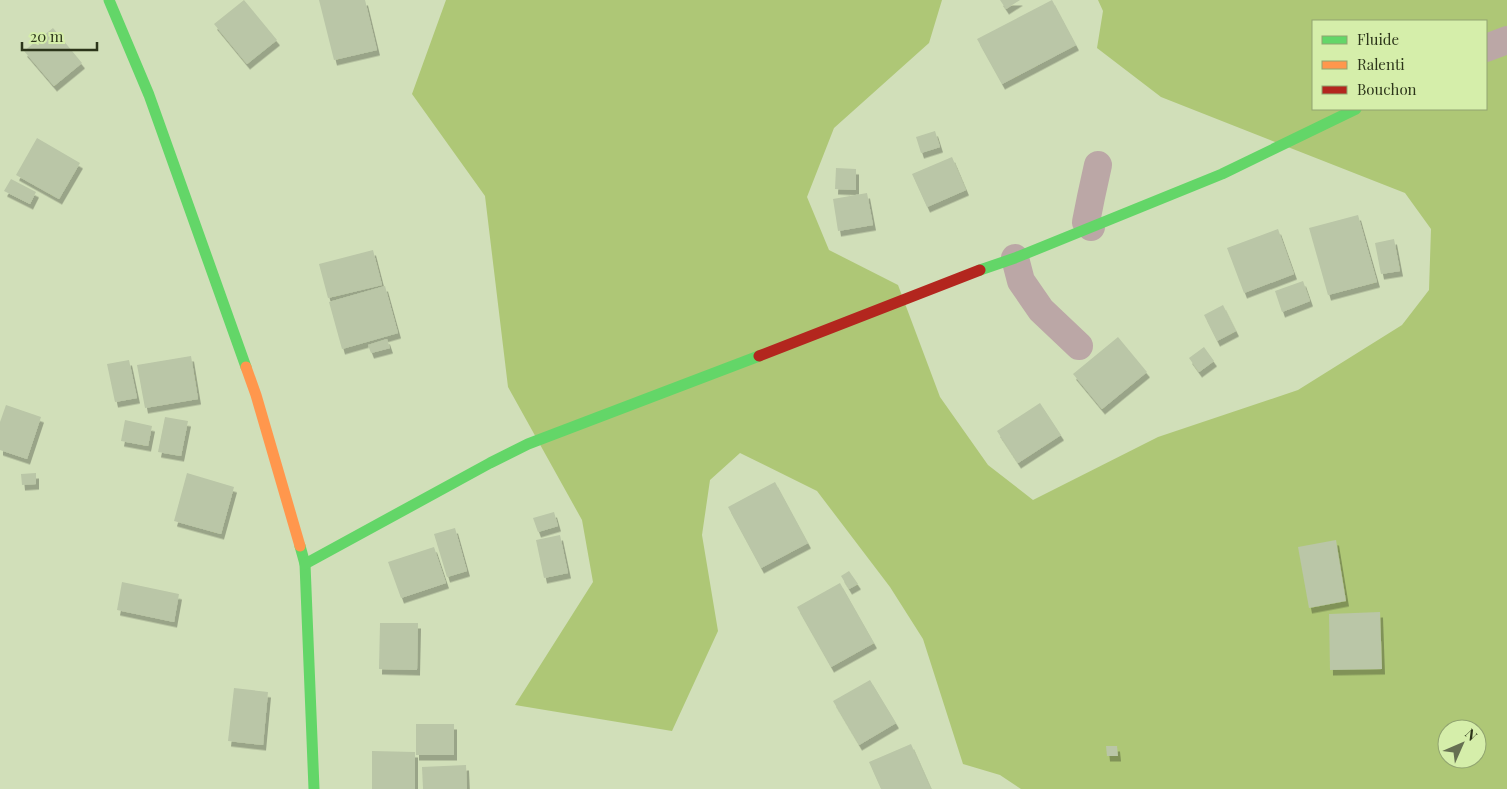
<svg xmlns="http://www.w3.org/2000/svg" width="1507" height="789" viewBox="0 0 1507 789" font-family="'Playfair Display',serif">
  <defs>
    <filter id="shadow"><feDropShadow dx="3" dy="5.5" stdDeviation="0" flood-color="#0004"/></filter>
  </defs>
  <rect width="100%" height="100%" fill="#d1dfb9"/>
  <path fill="#aec776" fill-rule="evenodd" d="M 446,0 L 942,0 L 929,43 L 834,128 L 807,197 L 829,250 L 898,285 L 940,397 L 988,465 L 1033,500 L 1158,437 L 1298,390 L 1402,325 L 1429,290 L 1431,229 L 1405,193 L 1161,97 L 1097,48 L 1103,11 L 1098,0 L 1507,0 L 1507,789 L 1021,789 L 1000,775 L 963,764 L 923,639 L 890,587 L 817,491 L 740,453 L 710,480 L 702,535 L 718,631 L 672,731 L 515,705 L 593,582 L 582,520 L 508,387 L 485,196 L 412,94 ZM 1313,21 L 1486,21 L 1486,109 L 1313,109 ZM 1447,729 L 1477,729 L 1477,759 L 1447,759 Z"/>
  <g fill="#bac6a7" filter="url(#shadow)">
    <path d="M 244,0 L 277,40 L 247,64 L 214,24 Z"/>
    <path d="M 319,0 L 365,0 L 377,50 L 334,60 Z"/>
    <path d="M 1000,0 L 1020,0 L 1006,9 Z"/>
    <path d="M 1052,0 L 1076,45 L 1002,84 L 977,39 Z"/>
    <path d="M 53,28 L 82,63 L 54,86 L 24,51 Z"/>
    <path d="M 935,131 L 940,147 L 921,153 L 916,137 Z"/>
    <path d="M 37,138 L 80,163 L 59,199 L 16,175 Z"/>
    <path d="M 952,157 L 966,190 L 927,207 L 912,174 Z"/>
    <path d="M 836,168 L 856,169 L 856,190 L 835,189 Z"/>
    <path d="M 11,179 L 36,192 L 30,204 L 4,191 Z"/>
    <path d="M 867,193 L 873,225 L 838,231 L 833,199 Z"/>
    <path d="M 1358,215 L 1377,282 L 1328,295 L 1309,228 Z"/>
    <path d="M 1278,229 L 1294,274 L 1244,293 L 1227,248 Z"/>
    <path d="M 1394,239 L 1400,271 L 1381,274 L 1375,243 Z"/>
    <path d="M 373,250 L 382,285 L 328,298 L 319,264 Z"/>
    <path d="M 1303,281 L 1310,301 L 1282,312 L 1275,291 Z"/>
    <path d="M 385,286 L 398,333 L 342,349 L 329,302 Z"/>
    <path d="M 1223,305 L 1236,331 L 1217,341 L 1204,315 Z"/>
    <path d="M 1118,337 L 1147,372 L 1102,409 L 1073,374 Z"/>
    <path d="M 387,339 L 390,348 L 371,353 L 368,345 Z"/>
    <path d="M 1204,347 L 1214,361 L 1199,372 L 1189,358 Z"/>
    <path d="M 191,356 L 198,399 L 145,408 L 137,365 Z"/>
    <path d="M 129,360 L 137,398 L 115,402 L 107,364 Z"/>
    <path d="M 1040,403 L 1061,435 L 1018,463 L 997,431 Z"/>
    <path d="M 6,405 L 41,417 L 27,459 L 0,450 L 0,422 Z"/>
    <path d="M 165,417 L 188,421 L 181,456 L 158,452 Z"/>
    <path d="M 125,420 L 152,426 L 148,446 L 121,441 Z"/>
    <path d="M 36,473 L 36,484 L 22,485 L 21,474 Z"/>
    <path d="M 187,473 L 234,487 L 221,534 L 174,521 Z"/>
    <path d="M 775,482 L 808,543 L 761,568 L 728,507 Z"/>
    <path d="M 554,512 L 558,526 L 538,532 L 533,518 Z"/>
    <path d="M 455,528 L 467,571 L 447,577 L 434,534 Z"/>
    <path d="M 560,535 L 568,573 L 544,578 L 536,540 Z"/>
    <path d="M 1336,540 L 1346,601 L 1309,608 L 1298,547 Z"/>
    <path d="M 434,547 L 446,583 L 401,598 L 388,562 Z"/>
    <path d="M 849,571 L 858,584 L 849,589 L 841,576 Z"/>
    <path d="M 122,582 L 179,594 L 174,622 L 117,610 Z"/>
    <path d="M 840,583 L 874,643 L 831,667 L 797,607 Z"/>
    <path d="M 1380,612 L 1382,669 L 1330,670 L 1329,614 Z"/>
    <path d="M 380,623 L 418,623 L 417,670 L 379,669 Z"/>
    <path d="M 870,680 L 896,723 L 859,745 L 833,701 Z"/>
    <path d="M 234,688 L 268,692 L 263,745 L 228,741 Z"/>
    <rect x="416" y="724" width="38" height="31"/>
    <path d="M 911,744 L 931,789 L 881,789 L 869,762 Z"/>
    <path d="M 1106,746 L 1117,746 L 1118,756 L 1107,756 Z"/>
    <path d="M 372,751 L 415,752 L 415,789 L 372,789 Z"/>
    <path d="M 466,765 L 467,789 L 423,789 L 422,767 Z"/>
  </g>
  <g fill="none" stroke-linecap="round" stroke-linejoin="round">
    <g stroke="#bba7a6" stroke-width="28">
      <path d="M 1486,48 L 1507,40"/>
      <path d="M 1091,227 L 1086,222 L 1091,197 L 1098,165"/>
      <path d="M 1015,258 L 1021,281 L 1041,310 L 1079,346"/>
    </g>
    <g stroke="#63d668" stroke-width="11">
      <path d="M 109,0 L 149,95 L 246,367"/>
      <path d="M 980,270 L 1015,258 L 1222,174 L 1356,109"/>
      <path d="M 300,546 L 305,564 L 314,789"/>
      <path d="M 305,564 L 490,463 L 528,444 L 759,356"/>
    </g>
    <path stroke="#ff974d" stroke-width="11" d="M 246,367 L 256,395 L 300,546"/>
    <path stroke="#b3261e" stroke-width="11" d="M 759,356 L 980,270"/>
  </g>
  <rect x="1312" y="20" width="175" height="90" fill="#d5eeaa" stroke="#91a470"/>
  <rect x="1322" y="36" width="25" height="8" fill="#63d668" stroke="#91a470"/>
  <text x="1357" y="45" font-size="15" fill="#2c351a">Fluide</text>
  <rect x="1322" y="61" width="25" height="8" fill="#ff974d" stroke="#91a470"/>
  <text x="1357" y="70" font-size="15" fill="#2c351a">Ralenti</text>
  <rect x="1322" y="86" width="25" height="8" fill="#b3261e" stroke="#91a470"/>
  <text x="1357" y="95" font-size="15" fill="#2c351a">Bouchon</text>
  <g transform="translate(1462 744) rotate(45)"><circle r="24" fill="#d5eeaa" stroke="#91a470"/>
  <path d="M0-4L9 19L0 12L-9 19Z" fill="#667052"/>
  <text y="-8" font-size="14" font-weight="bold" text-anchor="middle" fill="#2c351a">N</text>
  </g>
  <path d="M22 42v8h75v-8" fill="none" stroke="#2c351a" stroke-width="2.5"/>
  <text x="30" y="42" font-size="15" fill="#2c351a" stroke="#d5eeaa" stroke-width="4" paint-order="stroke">20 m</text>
</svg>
